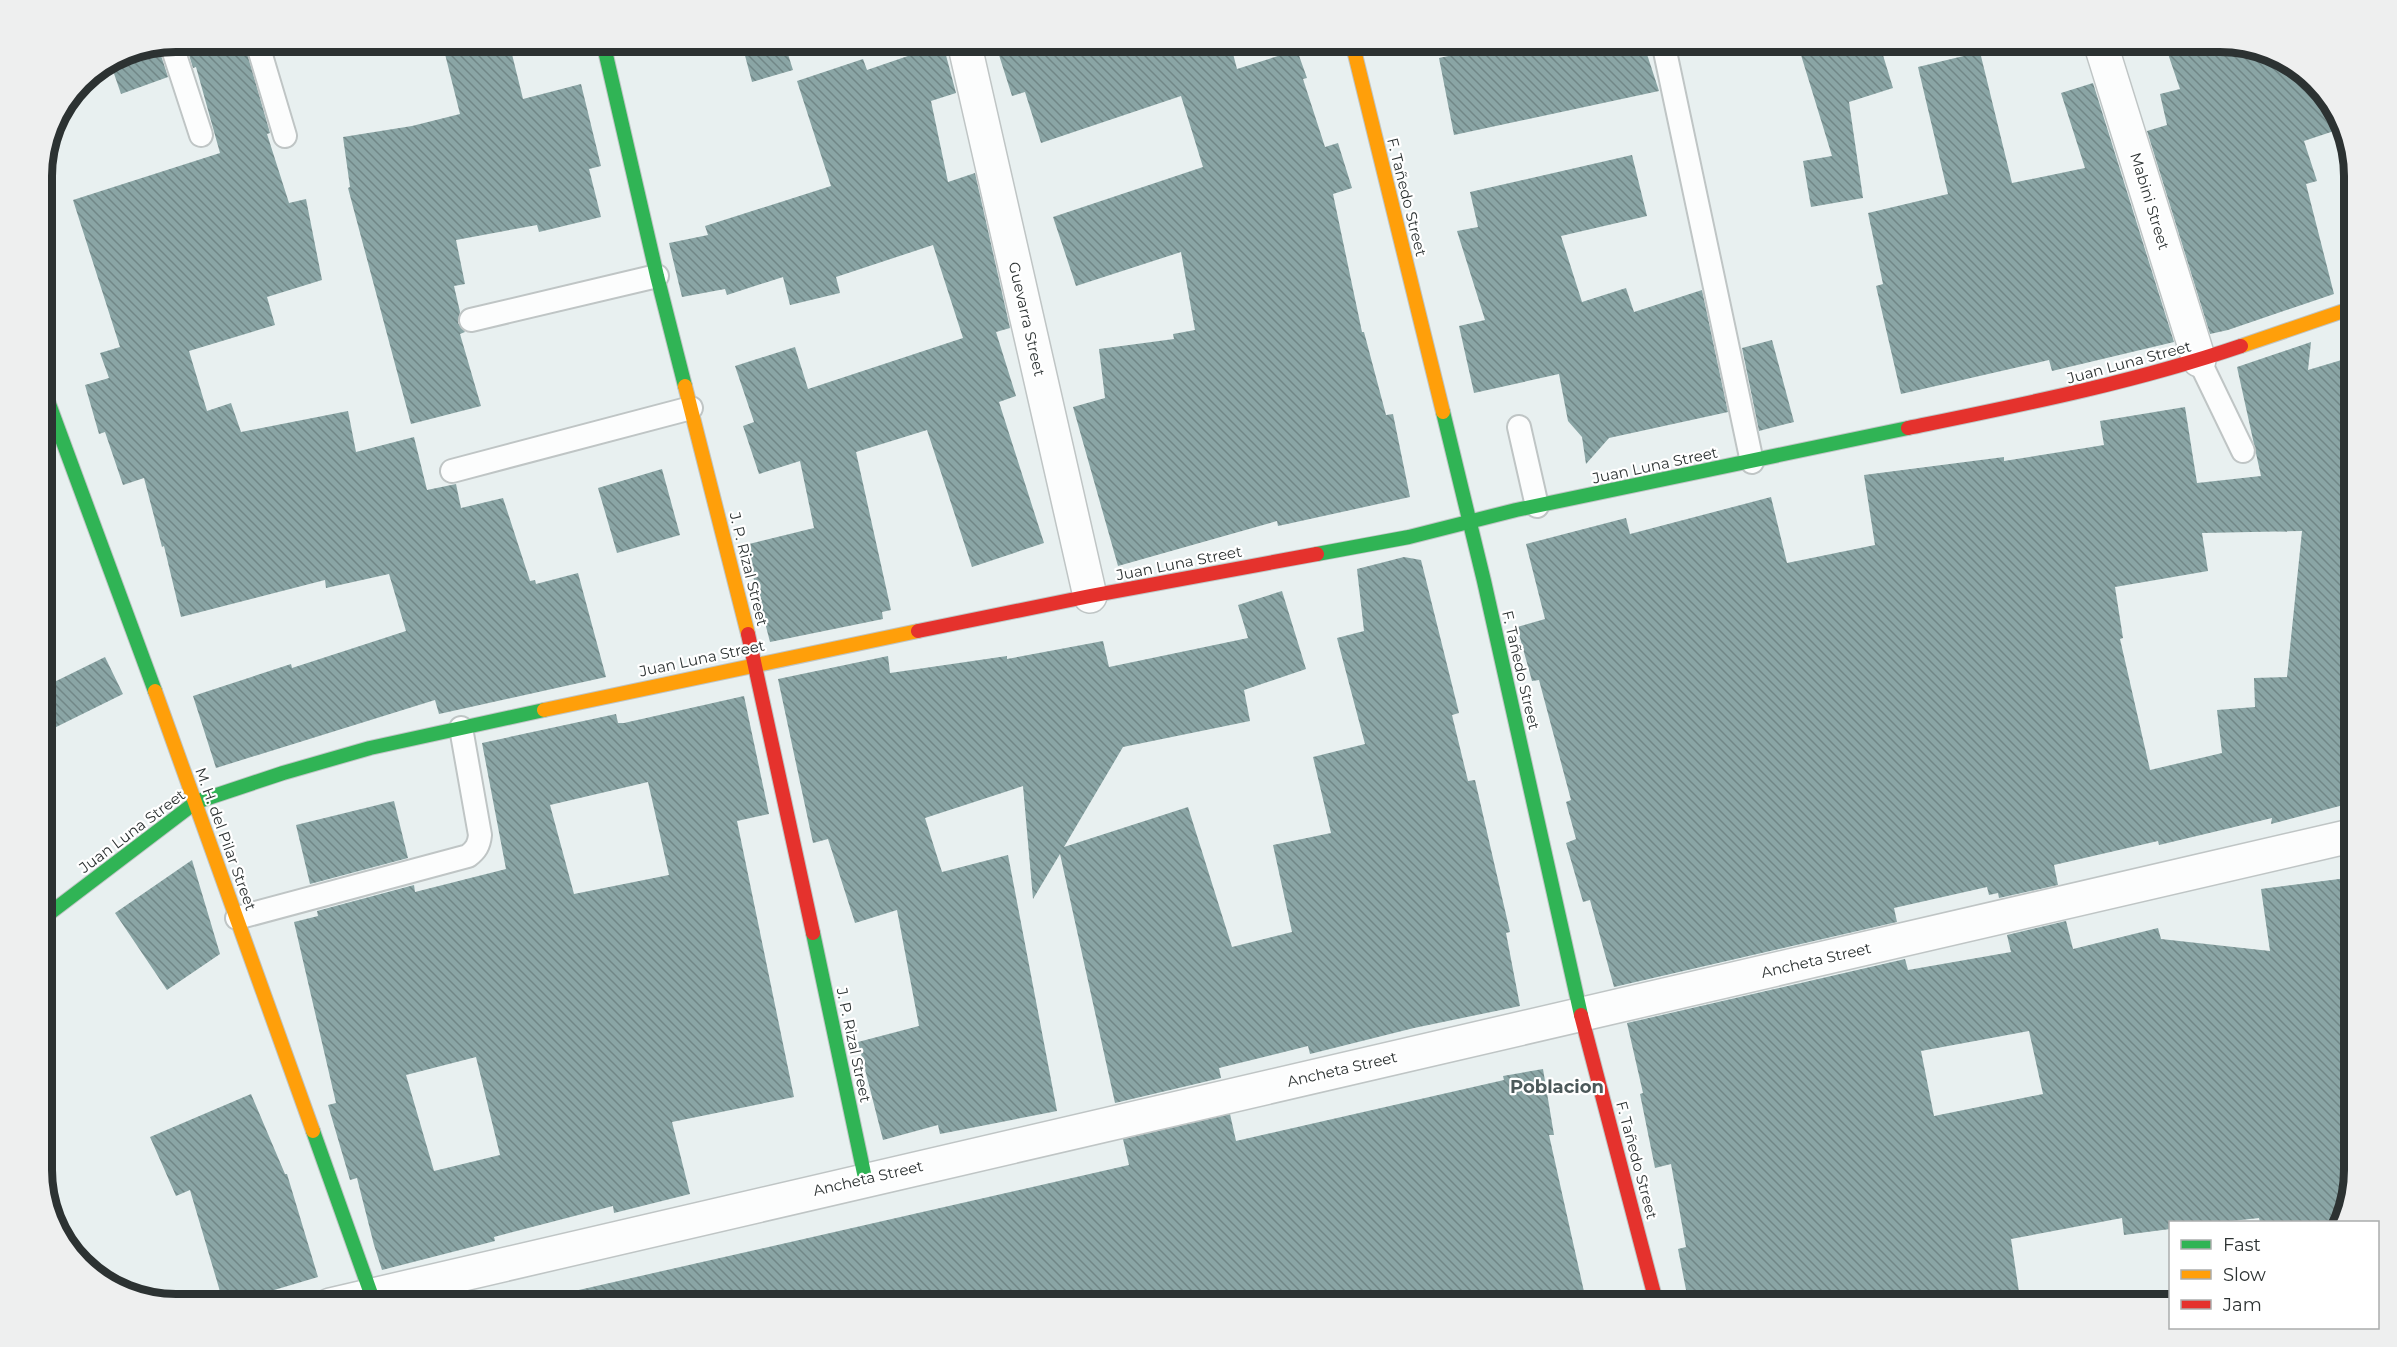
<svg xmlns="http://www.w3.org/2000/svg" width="2397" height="1347" viewBox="0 0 2397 1347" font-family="Montserrat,sans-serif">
  <defs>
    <pattern id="building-back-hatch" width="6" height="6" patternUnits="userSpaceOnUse" patternTransform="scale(1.5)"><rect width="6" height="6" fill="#8aa5a5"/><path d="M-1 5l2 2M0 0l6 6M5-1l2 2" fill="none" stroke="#718787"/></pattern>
  </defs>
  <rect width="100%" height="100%" fill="#e8f0f0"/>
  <g fill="url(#building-back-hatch)" fill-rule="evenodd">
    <path d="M 185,42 L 244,42 L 270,133 L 267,134 L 289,203 L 306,199 L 322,280 L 267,297 L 275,325 L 189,351 L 207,411 L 231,403 L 241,432 L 348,411 L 356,452 L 414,437 L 427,490 L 456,484 L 461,508 L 503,498 L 530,581 L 535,580 L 536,584 L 578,573 L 606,677 L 439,714 L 435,700 L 216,768 L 193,696 L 291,664 L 292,668 L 406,631 L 389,574 L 326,588 L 325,580 L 181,617 L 164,546 L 162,547 L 144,478 L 123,485 L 105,432 L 99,434 L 85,385 L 109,378 L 100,353 L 120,347 L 73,200 L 220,153 L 196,67 L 193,68 Z"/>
    <path d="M 442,42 L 509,42 L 523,99 L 581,84 L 601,166 L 589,169 L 601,217 L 539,232 L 537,225 L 456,240 L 465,284 L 454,286 L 460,312 L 458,323 L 465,332 L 460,334 L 481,406 L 411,424 L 348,188 L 350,187 L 343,137 L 412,126 L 460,114 Z"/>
    <path d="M 765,42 L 784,42 L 793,70 L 752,82 L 743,48 Z"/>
    <path d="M 1040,42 L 1230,42 L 1237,69 L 1297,50 L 1307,78 L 1303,79 L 1325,147 L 1338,143 L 1352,188 L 1333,194 L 1362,332 L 1364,332 L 1386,415 L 1393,414 L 1410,497 L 1278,526 L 1277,521 L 1118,566 L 1073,407 L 1105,398 L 1099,349 L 1174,339 L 1173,334 L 1195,330 L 1181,252 L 1076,286 L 1053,217 L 1203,167 L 1181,96 L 1041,143 L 1025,92 L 1012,96 L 999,55 Z"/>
    <path d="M 1516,42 L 1643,42 L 1659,91 L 1454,135 L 1439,58 Z"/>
    <path d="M 1797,42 L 1879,42 L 1893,88 L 1849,102 L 1863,198 L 1811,207 L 1803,161 L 1832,156 Z"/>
    <path d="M 2184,42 L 2220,42 L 2287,60 L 2326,96 L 2337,130 L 2304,141 L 2317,181 L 2306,184 L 2334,294 L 2228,330 L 2210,334 L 2147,131 L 2167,125 L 2160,94 L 2180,89 L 2166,48 Z"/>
    <path d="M 943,44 L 956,93 L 931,101 L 948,182 L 975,173 L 1010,328 L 996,332 L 1016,396 L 999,402 L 1044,543 L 972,567 L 927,430 L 856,452 L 891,610 L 882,612 L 883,619 L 770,642 L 745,545 L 814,528 L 800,461 L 759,474 L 743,426 L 754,422 L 735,366 L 795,347 L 808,389 L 963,338 L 933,245 L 836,277 L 840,293 L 790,305 L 783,277 L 727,295 L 725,289 L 682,297 L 669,243 L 708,235 L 705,226 L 831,186 L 797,81 L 863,59 L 867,70 Z"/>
    <path d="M 158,46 L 168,77 L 121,94 L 110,62 L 125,52 Z"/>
    <path d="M 1980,52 L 2012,183 L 2085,168 L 2061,93 L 2093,83 L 2174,342 L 2052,371 L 2049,360 L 1901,394 L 1876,286 L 1883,284 L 1868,213 L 1948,194 L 1918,67 Z"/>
    <path d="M 1632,155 L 1647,216 L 1561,236 L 1582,302 L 1626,288 L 1634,312 L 1702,290 L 1728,412 L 1609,438 L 1586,464 L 1582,437 L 1568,421 L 1559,374 L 1474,393 L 1459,326 L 1485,320 L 1457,231 L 1478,227 L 1470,192 Z"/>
    <path d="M 1772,340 L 1794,422 L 1759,431 L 1742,348 Z"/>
    <path d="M 2311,342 L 2308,370 L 2355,356 L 2355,802 L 2271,824 L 2272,818 L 2159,845 L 2158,841 L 2054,865 L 2058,885 L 1999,898 L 1998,893 L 1989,895 L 1987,887 L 1894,908 L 1897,922 L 1614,987 L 1590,900 L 1583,902 L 1566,843 L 1576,839 L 1566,802 L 1571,800 L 1539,680 L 1532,681 L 1517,627 L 1545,619 L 1526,544 L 1626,518 L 1630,534 L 1771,497 L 1787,563 L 1875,545 L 1864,475 L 2004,457 L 2004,461 L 2104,445 L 2100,421 L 2185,407 L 2197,483 L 2261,476 L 2237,367 ZM 2302,531 L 2287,677 L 2254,678 L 2255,707 L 2217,710 L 2222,753 L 2150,770 L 2120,639 L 2123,638 L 2115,587 L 2208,571 L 2202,533 Z"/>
    <path d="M 662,469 L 680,535 L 617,553 L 598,488 Z"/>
    <path d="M 1404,557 L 1421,560 L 1459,713 L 1452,715 L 1468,781 L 1475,780 L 1510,932 L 1506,933 L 1520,1006 L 1414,1028 L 1310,1054 L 1308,1046 L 1219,1068 L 1221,1078 L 1115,1103 L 1060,854 L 1033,899 L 1023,786 L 925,818 L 942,872 L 1008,855 L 1057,1111 L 940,1134 L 938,1125 L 883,1140 L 858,1042 L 919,1026 L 897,910 L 855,923 L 828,839 L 813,843 L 778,679 L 888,656 L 890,673 L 1007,656 L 1007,659 L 1103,641 L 1109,667 L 1248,638 L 1238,605 L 1282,591 L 1306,669 L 1244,690 L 1250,721 L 1123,747 L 1064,847 L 1188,807 L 1232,947 L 1292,932 L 1273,845 L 1331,833 L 1313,757 L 1365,744 L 1337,638 L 1364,631 L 1357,569 Z"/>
    <path d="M 105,657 L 123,694 L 42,734 L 42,688 Z"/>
    <path d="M 744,696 L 769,814 L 737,821 L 794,1097 L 672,1122 L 690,1194 L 614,1213 L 613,1206 L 494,1237 L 495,1241 L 382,1270 L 374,1245 L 357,1178 L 350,1180 L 328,1105 L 336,1103 L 294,922 L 318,916 L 317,911 L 414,885 L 415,892 L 506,869 L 482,743 L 616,714 L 618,723 L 624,723 ZM 648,782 L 669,875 L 574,894 L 550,805 ZM 476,1057 L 500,1155 L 434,1171 L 406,1075 Z"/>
    <path d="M 394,801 L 408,858 L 310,884 L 296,825 Z"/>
    <path d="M 192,860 L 220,954 L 167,990 L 115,913 Z"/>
    <path d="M 2355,877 L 2355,936 L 2345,937 L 2345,979 L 2343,979 L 2355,1100 L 2355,1171 L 2341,1222 L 2260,1222 L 2259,1218 L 2223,1222 L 2170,1222 L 2170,1229 L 2124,1235 L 2122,1218 L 2011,1239 L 2021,1305 L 1689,1305 L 1678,1249 L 1686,1247 L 1671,1164 L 1655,1168 L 1640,1094 L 1643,1093 L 1627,1023 L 1905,959 L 1908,970 L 2011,952 L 2007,935 L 2066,921 L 2073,949 L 2158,928 L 2161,939 L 2270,951 L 2261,889 ZM 2029,1031 L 2043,1094 L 1934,1116 L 1921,1051 Z"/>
    <path d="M 1543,1069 L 1554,1135 L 1549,1135 L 1587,1305 L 571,1305 L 570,1292 L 1129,1165 L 1123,1139 L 1230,1114 L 1236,1141 L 1504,1080 L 1503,1076 Z"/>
    <path d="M 251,1094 L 285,1174 L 287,1174 L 318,1277 L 224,1305 L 190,1190 L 176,1196 L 150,1137 Z"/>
  </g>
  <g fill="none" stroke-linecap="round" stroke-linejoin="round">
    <defs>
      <g id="lane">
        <path d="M 257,42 L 285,136"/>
        <path d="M 1663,42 L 1752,462"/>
        <path d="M 171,43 L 201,135"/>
        <path d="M 471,320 L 657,276"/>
        <path d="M 2199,360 L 2243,451"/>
        <path d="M 1519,427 L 1537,506"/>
        <path d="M 452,471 L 691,408"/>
        <path d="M 237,918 L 468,856 C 476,850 479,845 480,835 L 461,728"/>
      </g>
      <g id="street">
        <path d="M 964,42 L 1090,596"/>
        <path d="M 2100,42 L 2199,360"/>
        <path d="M 330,1305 C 1004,1146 1680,992 2355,835"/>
      </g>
      <g id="fast">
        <path d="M 603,42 L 657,276 L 685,386"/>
        <path d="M 42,385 L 155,691"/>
        <path d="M 1443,412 L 1484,581 L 1581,1015"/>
        <path d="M 1317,554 L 1409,537 L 1516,510 L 1908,428"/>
        <path d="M 42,919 L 196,802 L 283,773 L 370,748 L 544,710"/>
        <path d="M 813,933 L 865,1178"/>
        <path d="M 313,1131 L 375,1305"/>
      </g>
      <g id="slow">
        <path d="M 1352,42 L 1443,412"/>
        <path d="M 2241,346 L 2355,307"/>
        <path d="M 685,386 L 748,634"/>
        <path d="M 155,691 L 313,1131"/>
        <path d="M 544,710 L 918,631"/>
      </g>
      <g id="jam">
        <path d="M 1908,428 C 2020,405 2132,383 2241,346"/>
        <path d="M 918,631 L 1090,596 L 1317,554"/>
        <path d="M 748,634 L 813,933"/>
        <path d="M 1581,1015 L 1657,1305"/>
      </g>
    </defs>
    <use href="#lane" stroke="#bfc5c5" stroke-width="26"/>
    <use href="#street" stroke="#bfc5c5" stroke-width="36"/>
    <use href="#fast" stroke="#bfc5c5" stroke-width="16"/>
    <use href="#slow" stroke="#bfc5c5" stroke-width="16"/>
    <use href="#jam" stroke="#bfc5c5" stroke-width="16"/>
    <use href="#lane" stroke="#fcfdfd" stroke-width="22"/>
    <use href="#street" stroke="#fcfdfd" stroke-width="33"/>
    <use href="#fast" stroke="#30b455" stroke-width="14"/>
    <use href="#slow" stroke="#ff9f0a" stroke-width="14"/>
    <use href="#jam" stroke="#e5322d" stroke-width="14"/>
  </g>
  <g text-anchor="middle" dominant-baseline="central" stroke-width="4.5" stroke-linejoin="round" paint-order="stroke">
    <g font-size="15" fill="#2c3232" stroke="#fff">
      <text transform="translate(1407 197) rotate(76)">F. Tañedo Street</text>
      <text transform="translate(2150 201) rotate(73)">Mabini Street</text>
      <text transform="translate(1027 319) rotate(77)">Guevarra Street</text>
      <text transform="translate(2129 362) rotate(-15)">Juan Luna Street</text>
      <text transform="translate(1655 465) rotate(-12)">Juan Luna Street</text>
      <text transform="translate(1179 563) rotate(-11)">Juan Luna Street</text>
      <text transform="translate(749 569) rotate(76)">J. P. Rizal Street</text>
      <text transform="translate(702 658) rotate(-12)">Juan Luna Street</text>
      <text transform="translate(1521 670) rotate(77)">F. Tañedo Street</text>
      <text transform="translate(132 831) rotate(-37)">Juan Luna Street</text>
      <text transform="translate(226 839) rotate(70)">M. H. del Pilar Street</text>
      <text transform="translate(1816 960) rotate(-13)">Ancheta Street</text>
      <text transform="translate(854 1045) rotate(78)">J. P. Rizal Street</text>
      <text transform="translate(1342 1069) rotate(-13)">Ancheta Street</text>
      <text transform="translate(1637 1160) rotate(75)">F. Tañedo Street</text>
      <text transform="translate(868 1178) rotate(-13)">Ancheta Street</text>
    </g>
    <g font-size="18" font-weight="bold" fill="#4c595a" stroke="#fff">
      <text x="1557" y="1087">Poblacion</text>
    </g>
  </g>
  <path d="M0 0H2397V1347H0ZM176 52H2220A124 124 0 0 1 2344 176V1170A124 124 0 0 1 2220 1294H176A124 124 0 0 1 52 1170V176A124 124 0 0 1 176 52Z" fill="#eeefef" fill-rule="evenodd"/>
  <path fill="none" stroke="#2c3232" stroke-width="8" d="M176 52H2220A124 124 0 0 1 2344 176V1170A124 124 0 0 1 2220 1294H176A124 124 0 0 1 52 1170V176A124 124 0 0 1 176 52Z"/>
  <rect x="2169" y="1221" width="210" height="108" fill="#ffffff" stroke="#abadad" stroke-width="1.5"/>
  <rect x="2181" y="1240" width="30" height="9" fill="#30b455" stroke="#abadad" stroke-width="1.5"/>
  <text x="2223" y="1251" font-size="18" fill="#2c3232">Fast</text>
  <rect x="2181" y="1270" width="30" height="9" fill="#ff9f0a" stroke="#abadad" stroke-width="1.5"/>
  <text x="2223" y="1281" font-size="18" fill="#2c3232">Slow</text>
  <rect x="2181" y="1300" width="30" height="9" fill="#e5322d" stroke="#abadad" stroke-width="1.5"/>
  <text x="2223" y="1311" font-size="18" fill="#2c3232">Jam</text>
</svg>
